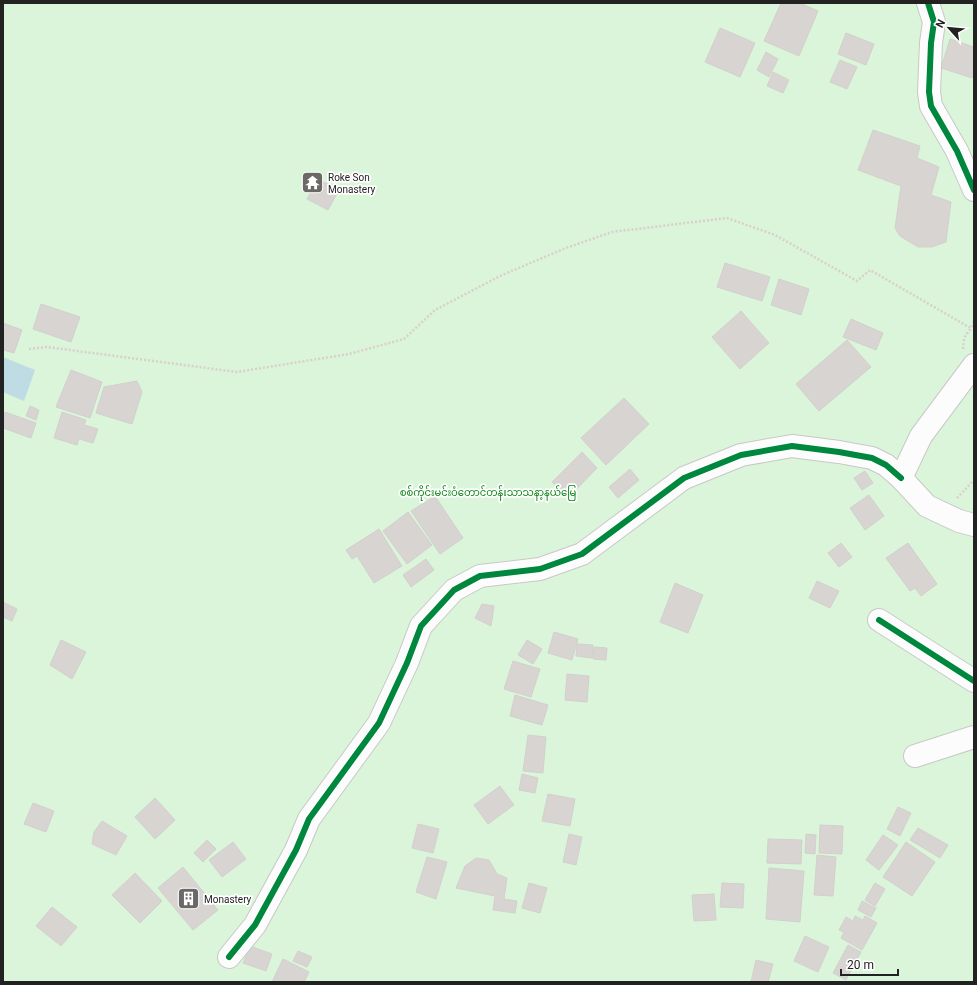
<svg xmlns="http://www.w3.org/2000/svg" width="977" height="985" viewBox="0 0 977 985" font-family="Roboto,'Noto Sans Myanmar',sans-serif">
  <rect width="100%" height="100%" fill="#f0eeeb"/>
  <rect fill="#daf5da" x="3" y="3" width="971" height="979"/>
  <path fill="#bfdbe3" d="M 3,357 L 35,370 L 24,401 L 3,392 Z"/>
  <g fill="#d7d4d2" stroke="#d3d0cc">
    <path d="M 781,3 L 800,3 L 818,11 L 799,56 L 764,41 Z"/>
    <path d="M 720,28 L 755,43 L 740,77 L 705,62 Z"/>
    <path d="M 846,33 L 874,44 L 866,65 L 838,54 Z"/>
    <path d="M 950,39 L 974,47 L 974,70 L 972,78 L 941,68 Z"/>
    <path d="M 766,52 L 778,59 L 769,77 L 757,70 Z"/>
    <path d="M 840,60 L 857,67 L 847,89 L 830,82 Z"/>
    <path d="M 773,72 L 789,80 L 783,93 L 767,86 Z"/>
    <path d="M 873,130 L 920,146 L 917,158 L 939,167 L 931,195 L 951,202 L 946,242 L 932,247 L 918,247 L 900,236 L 895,228 L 901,186 L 858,170 Z"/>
    <path d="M 318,179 L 339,190 L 328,210 L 307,199 Z"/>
    <path d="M 725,263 L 770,277 L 762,301 L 717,287 Z"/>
    <path d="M 779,279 L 809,289 L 801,315 L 771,305 Z"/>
    <path d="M 41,304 L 80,317 L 71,342 L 33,329 Z"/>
    <path d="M 741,311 L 769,343 L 740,369 L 712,337 Z"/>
    <path d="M 851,319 L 883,333 L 876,350 L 843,337 Z"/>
    <path d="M 3,323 L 22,330 L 14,353 L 3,350 Z"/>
    <path d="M 847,340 L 871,367 L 819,411 L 796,384 Z"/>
    <path d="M 71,370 L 102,382 L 90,418 L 56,407 Z"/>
    <path d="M 137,381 L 142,392 L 132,424 L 96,413 L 104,387 Z"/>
    <path d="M 624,398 L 649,424 L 606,465 L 581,438 Z"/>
    <path d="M 30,406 L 39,410 L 36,420 L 26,416 Z"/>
    <path d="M 5,412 L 36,423 L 31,438 L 3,428 Z"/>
    <path d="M 62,412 L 86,420 L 84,425 L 98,429 L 93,443 L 79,439 L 77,445 L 54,438 Z"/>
    <path d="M 582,452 L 597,468 L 568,498 L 552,482 Z"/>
    <path d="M 630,469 L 639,480 L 618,498 L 609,487 Z"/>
    <path d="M 865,471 L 873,483 L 862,490 L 854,478 Z"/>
    <path d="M 869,495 L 884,516 L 865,530 L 850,508 Z"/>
    <path d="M 435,496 L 463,538 L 440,554 L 411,511 Z"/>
    <path d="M 408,512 L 432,545 L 407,564 L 383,531 Z"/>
    <path d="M 379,529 L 402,566 L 374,583 L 357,556 L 352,559 L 346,550 Z"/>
    <path d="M 841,543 L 852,557 L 839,567 L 828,553 Z"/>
    <path d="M 908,543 L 937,584 L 921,596 L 915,588 L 910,591 L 886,558 Z"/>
    <path d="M 426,559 L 434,570 L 411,587 L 403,575 Z"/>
    <path d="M 817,581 L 839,591 L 830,608 L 809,598 Z"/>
    <path d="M 675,583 L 703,595 L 688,633 L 660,622 Z"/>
    <path d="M 3,602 L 17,609 L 12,621 L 3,617 Z"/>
    <path d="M 482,604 L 494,606 L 491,626 L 475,618 Z"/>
    <path d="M 554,632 L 578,639 L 572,660 L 548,653 Z"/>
    <path d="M 61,640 L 86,652 L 72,679 L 50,665 Z"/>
    <path d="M 527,640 L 542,649 L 533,664 L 518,655 Z"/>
    <path d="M 577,644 L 593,645 L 592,658 L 576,656 Z"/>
    <path d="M 594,647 L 607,648 L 606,660 L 593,659 Z"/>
    <path d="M 513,661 L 540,669 L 531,697 L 504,689 Z"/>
    <path d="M 567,674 L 589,676 L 587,702 L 565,700 Z"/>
    <path d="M 515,695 L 548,705 L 542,725 L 510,716 Z"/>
    <path d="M 528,735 L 546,737 L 543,773 L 523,771 Z"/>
    <path d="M 522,774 L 538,778 L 535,793 L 519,790 Z"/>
    <path d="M 500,786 L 514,805 L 488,824 L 474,805 Z"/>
    <path d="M 548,794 L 575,799 L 570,826 L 542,821 Z"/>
    <path d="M 155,798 L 175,820 L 155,839 L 135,817 Z"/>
    <path d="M 33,803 L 54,811 L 46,832 L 24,824 Z"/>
    <path d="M 898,807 L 911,813 L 900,836 L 887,829 Z"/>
    <path d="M 102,821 L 127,836 L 116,855 L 92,844 L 94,832 Z"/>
    <path d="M 418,824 L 439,829 L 433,853 L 412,848 Z"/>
    <path d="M 820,825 L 843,826 L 842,854 L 819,853 Z"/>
    <path d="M 918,828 L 948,845 L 940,858 L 910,840 Z"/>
    <path d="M 569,834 L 582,837 L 576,865 L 563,862 Z"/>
    <path d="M 806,834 L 816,835 L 815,854 L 805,853 Z"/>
    <path d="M 883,835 L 898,845 L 879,870 L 866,860 Z"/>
    <path d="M 768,839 L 802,840 L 801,864 L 767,863 Z"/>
    <path d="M 207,840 L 216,849 L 203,862 L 194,853 Z"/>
    <path d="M 233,842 L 246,859 L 222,877 L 209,860 Z"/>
    <path d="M 906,842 L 935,862 L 912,896 L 883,877 Z"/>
    <path d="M 817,855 L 836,857 L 833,896 L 814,895 Z"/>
    <path d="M 427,857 L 447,862 L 436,899 L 416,892 Z"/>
    <path d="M 476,858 L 489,860 L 497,874 L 507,878 L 504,899 L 517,901 L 515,913 L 493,910 L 495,896 L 456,888 L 465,866 Z"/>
    <path d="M 183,867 L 218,910 L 193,930 L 158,888 Z"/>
    <path d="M 769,868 L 804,871 L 800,922 L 766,919 Z"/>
    <path d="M 135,873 L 162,901 L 140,923 L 112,895 Z"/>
    <path d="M 529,883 L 547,888 L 540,913 L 522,908 Z"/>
    <path d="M 722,883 L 744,884 L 743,908 L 720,907 Z"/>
    <path d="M 875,883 L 885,889 L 875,906 L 865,900 Z"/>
    <path d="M 714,894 L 716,920 L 694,921 L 692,895 Z"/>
    <path d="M 862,901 L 876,908 L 871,917 L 858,910 Z"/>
    <path d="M 52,907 L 77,927 L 61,946 L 36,926 Z"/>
    <path d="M 855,916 L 863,920 L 865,916 L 877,923 L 862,950 L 841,938 L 844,932 L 839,930 L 846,917 L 853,921 Z"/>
    <path d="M 805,936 L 829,947 L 818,972 L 794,961 Z"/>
    <path d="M 848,945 L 861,952 L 846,980 L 833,973 Z"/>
    <path d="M 250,946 L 272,954 L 266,971 L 243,963 Z"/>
    <path d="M 298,951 L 312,957 L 307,967 L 293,961 Z"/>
    <path d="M 283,959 L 309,972 L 304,982 L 272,982 Z"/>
    <path d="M 756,960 L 773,964 L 768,982 L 751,982 Z"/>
  </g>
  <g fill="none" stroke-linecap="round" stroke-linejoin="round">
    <defs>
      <g id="minor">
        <path d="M 928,3 L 934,22 L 931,43 L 929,92 L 931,106 L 957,151 L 974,190"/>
        <path d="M 974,365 L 921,436 L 901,478 L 927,506 L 959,521 L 974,525"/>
        <path d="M 879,620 L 974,681"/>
        <path d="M 915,756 L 974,737"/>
        <path d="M 229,957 L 255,925 L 296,850 L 309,819 L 379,723 L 407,663 L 421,626 L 454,590 L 480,576 L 540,569 L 582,554 L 684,478 L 741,455 L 792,446 L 839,452 L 872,458 L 886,465 L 901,478"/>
      </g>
    </defs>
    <use href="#minor" stroke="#c9c8c7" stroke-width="24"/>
    <g stroke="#dccecd" stroke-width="2.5" stroke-dasharray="2 2" stroke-linecap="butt">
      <path d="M 29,349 L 47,347 L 237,372 L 349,354 L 404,339 L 435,310 L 502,275 L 566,248 L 612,232 L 727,218 L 775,235 L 857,281 L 870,270 L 967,326 L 971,328 L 974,321"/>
      <path d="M 963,349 L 964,338 L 971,328"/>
      <path d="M 957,498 L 974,480"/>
    </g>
    <use href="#minor" stroke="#fdfcfc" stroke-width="22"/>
    <defs>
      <g id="cycleway">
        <path d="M 928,3 L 934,22 L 931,43 L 929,92 L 931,106 L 957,151 L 974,190"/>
        <path d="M 879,620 L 974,681"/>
        <path d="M 229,957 L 255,925 L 296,850 L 309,819 L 379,723 L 407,663 L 421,626 L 454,590 L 480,576 L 540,569 L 582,554 L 684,478 L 741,455 L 792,446 L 839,452 L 872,458 L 886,465 L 901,478"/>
      </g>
    </defs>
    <use href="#cycleway" stroke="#fff" stroke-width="8"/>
    <use href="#cycleway" stroke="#00873e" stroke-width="6"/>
  </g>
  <defs>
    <symbol id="temple-square" viewBox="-11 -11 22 22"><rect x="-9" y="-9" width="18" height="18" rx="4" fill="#6a6968" stroke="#fff"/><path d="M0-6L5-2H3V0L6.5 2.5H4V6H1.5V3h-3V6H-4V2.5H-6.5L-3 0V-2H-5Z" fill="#fff"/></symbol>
    <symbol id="building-square" viewBox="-11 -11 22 22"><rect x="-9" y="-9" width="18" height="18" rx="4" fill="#6a6968" stroke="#fff"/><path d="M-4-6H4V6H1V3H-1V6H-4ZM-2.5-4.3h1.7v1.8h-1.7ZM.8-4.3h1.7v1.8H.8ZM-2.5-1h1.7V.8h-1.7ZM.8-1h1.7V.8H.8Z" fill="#fff"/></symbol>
  </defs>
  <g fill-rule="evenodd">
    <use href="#temple-square" x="300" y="170" width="25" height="25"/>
    <use href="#building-square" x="176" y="886" width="25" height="25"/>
  </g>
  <g text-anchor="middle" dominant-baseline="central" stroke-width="3.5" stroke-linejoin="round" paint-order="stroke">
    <g font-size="10" fill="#222" stroke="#fff" text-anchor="start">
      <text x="328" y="177">Roke Son<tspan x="328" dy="12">Monastery</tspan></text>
      <text x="204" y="899">Monastery</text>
    </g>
    <g font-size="10" fill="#0c8416" stroke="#fff">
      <text x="488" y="492">စစ်ကိုင်းမင်းဝံတောင်တန်းသာသနာ့နယ်မြေ</text>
    </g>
  </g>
  <rect width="977" height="985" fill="none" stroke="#222222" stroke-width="8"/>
  <g transform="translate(949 28) rotate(297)" stroke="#ffffff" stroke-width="3" paint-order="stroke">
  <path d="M0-3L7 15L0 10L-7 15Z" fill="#222222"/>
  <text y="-6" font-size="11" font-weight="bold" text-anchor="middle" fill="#222222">N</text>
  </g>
  <path d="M841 969v6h57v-6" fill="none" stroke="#222222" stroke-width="2"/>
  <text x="847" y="969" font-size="12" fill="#222222" stroke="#ffffff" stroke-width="3" paint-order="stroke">20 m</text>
</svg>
